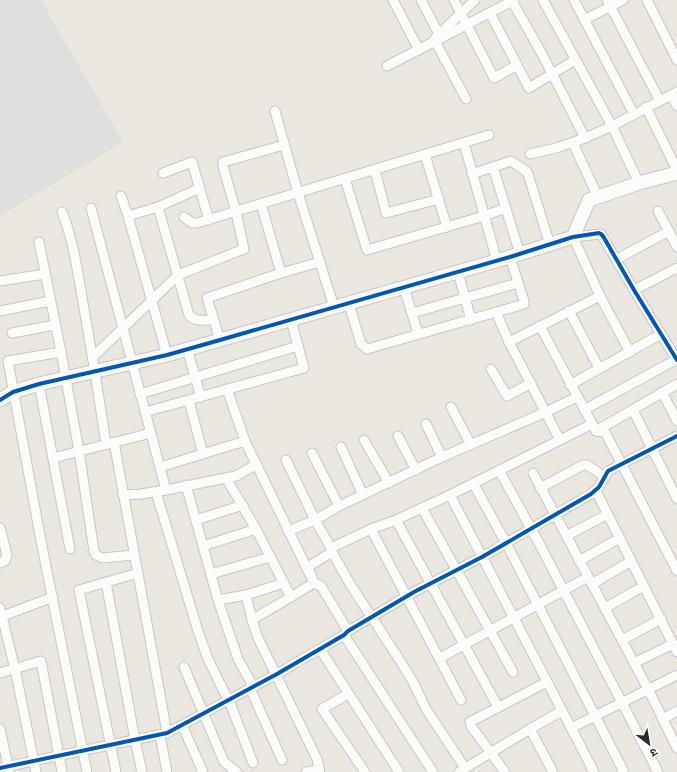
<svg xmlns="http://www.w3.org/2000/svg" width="677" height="772" viewBox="0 0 677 772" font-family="Jost,'Noto Sans Devanagari',sans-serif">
  <rect width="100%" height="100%" fill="#eae7e0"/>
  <path fill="#e0dedf" d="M 0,0 L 42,0 L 41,1 L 123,142 L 0,216 Z"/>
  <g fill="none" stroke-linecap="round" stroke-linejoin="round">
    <defs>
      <g id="street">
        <path d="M 393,0 L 419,50"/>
        <path d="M 421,0 L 441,38"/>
        <path d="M 454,0 L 494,78 L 517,65"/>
        <path d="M 543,0 L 612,126 L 639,183"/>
        <path d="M 574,0 L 634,114"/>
        <path d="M 607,0 L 660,101"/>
        <path d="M 647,0 L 677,60"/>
        <path d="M 512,1 L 542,54 L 585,138"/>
        <path d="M 490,13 L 529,88 L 575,60"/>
        <path d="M 584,20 L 623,0"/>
        <path d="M 435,38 L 475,0"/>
        <path d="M 435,41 L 466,99"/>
        <path d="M 387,66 L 514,0"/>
        <path d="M 671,95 L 677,106"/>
        <path d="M 646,107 L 677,170"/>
        <path d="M 275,111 L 298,193 L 334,307"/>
        <path d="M 464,143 L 497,261"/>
        <path d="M 573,143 L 598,197"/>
        <path d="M 530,154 L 556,148 L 585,138 L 612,126 L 677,92"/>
        <path d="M 425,155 L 447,227"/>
        <path d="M 493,167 L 520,254"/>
        <path d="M 375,170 L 386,213 L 439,199"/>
        <path d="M 163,173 L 192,162 L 209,220"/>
        <path d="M 472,174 L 511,161 L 526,171 L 528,174 L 550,245"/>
        <path d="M 345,179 L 367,250 L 484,216 L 506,208"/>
        <path d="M 121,196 L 128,216 L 167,355"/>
        <path d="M 261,204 L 281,273"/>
        <path d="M 158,207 L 189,315 C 195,322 205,320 214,320"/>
        <path d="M 91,208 L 166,490"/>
        <path d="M 658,211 L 677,247"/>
        <path d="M 62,212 C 73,239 77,268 82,297 C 91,346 99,395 106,444"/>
        <path d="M 128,216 L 158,207 L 200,188"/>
        <path d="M 184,217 L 192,223 L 197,223 L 489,135"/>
        <path d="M 39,242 L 61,352"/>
        <path d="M 617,259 L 669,231"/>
        <path d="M 458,272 L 471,320"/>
        <path d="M 0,281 L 45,274"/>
        <path d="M 404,287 L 418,334"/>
        <path d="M 634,290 L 677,268"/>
        <path d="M 349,304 L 361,344 L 367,349 L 521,305 L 524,304 L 524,301 L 510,257"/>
        <path d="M 0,311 L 50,301"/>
        <path d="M 569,311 L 599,368"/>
        <path d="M 496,312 L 509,342 L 560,440"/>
        <path d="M 412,313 L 518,283"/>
        <path d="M 540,326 L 596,431 L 605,432 L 677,571"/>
        <path d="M 12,333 L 55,325"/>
        <path d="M 220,340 L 207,298 L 281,273 L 320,262"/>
        <path d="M 509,342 L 600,296"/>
        <path d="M 187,349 L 201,397"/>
        <path d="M 630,352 L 600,296 L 573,237 L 601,234 L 634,290 L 677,360"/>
        <path d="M 93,357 L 178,275 L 244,249 L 236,212 L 223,166 L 223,162 L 284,145"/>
        <path d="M 491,369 L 507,396 L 531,383"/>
        <path d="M 39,384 L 70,549"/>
        <path d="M 570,385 L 661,334"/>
        <path d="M 227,389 L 245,441 L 314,583 L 321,586 L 348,631"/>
        <path d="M 662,392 L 677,421"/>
        <path d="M 140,394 L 298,346"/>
        <path d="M 189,401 L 203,454"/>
        <path d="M 451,407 L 471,445"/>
        <path d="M 584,410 L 677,359"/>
        <path d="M 633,410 L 677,499"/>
        <path d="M 145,412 L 304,368 L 291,320"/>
        <path d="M 426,424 L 442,457"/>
        <path d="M 596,431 L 677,384"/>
        <path d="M 398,436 L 416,470"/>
        <path d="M 364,440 L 389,483"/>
        <path d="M 114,442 L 167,733"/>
        <path d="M 341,447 L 363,495"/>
        <path d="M 312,453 L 339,506"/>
        <path d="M 53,458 L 151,433"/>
        <path d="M 286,460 L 315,520 L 331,548 L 332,552 L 350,584 L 399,659 L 413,682 L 426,709 L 465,768"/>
        <path d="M 160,467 L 245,441"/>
        <path d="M 499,470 L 540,545 L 658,772"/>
        <path d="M 533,473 L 648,689 L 677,748"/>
        <path d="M 226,478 L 256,529 L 291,597"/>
        <path d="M 473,483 L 506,543 L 624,772"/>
        <path d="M 186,485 L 218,600 L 238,659 L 253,686"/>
        <path d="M 540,488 L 583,465 L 587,465 L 605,477"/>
        <path d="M 596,491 L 677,652"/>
        <path d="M 156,492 L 198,631 L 208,659 L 228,700"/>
        <path d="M 123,495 L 141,494 L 166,490 L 236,476 L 257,464"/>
        <path d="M 450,495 L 594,772"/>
        <path d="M 422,508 L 513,672"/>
        <path d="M 196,520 L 243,505"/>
        <path d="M 396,520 L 498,707"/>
        <path d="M 0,528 L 7,555 L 5,561 L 0,563"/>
        <path d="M 371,529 L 461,700"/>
        <path d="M 288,531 L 315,520 L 339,506 L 442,457 L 546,412 L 577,397"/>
        <path d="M 566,536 L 608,514"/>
        <path d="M 203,546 L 256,529"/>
        <path d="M 331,548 L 371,529 L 396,520 L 450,495 L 592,424"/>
        <path d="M 579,561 L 620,538"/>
        <path d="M 211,574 L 270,557"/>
        <path d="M 106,582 L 135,740 L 142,772"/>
        <path d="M 592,584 L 631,561"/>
        <path d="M 246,595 L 252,620 L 258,638 L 317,759 L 320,772"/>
        <path d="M 218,600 L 246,595 L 284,583"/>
        <path d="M 0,608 L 15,669 L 36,772"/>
        <path d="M 605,608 L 644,586"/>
        <path d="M 0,617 L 53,597"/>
        <path d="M 252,620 L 314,583 L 308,567 L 332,552"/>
        <path d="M 344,635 L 433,772"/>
        <path d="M 622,640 L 661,619"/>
        <path d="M 320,649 L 399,772"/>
        <path d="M 440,658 L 588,577"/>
        <path d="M 634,663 L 673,644"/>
        <path d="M 184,667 L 224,762 L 237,772"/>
        <path d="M 0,673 L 41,661 L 62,772"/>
        <path d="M 250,688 L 282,760"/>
        <path d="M 348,694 L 322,709 L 365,772"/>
        <path d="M 229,700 L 253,763"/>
        <path d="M 663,719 L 677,711"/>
        <path d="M 182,725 L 203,772"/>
        <path d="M 571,728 L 677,675"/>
        <path d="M 0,729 L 9,771"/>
        <path d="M 530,729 L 553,772"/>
        <path d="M 160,735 L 167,772"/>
        <path d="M 0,768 L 167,733 L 277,674 L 344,635 L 348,631 L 414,592 L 482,557 L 591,494 L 599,487 L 608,471 L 677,436"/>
        <path d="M 87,772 L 41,541 L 8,361 L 61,352 L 79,451 L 94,551 L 96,555 L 102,558 L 134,555"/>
        <path d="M 116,772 L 79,590 L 138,573"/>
        <path d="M 306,772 L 319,770"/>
        <path d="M 459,772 L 530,729 L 562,711"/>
        <path d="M 505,772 L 471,726 L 470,722 L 547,682"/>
      </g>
      <path id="secondary" d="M 0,400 L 13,392 L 39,384 L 167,355 L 220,340 L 510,257 L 573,237 L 589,200 L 639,183 L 677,173"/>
    </defs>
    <use href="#street" stroke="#c7c6c6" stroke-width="11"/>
    <use href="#secondary" stroke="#c7c6c6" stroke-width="15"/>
    <use href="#street" stroke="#fcfbfa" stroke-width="9"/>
    <use href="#secondary" stroke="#fcfbfa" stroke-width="13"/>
    <defs>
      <g id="cycleway">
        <path d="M 0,400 L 13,392 L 39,384 L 167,355 L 220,340 L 510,257 L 573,237 L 599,233 L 601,234 L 603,236 L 634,290 L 677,360"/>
        <path d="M 0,768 L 167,733 L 277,674 L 344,635 L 348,631 L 414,592 L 482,557 L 591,494 L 599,487 L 608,471 L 677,436"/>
      </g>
    </defs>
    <use href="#cycleway" stroke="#fff" stroke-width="6"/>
    <use href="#cycleway" stroke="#0057b8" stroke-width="4"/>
  </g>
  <g transform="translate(649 744) rotate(149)" stroke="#ffffff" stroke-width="3" paint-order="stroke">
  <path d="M0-3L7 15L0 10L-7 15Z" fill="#2b2b2b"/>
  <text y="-6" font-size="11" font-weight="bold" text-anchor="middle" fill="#2b2b2b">उ</text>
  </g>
</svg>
